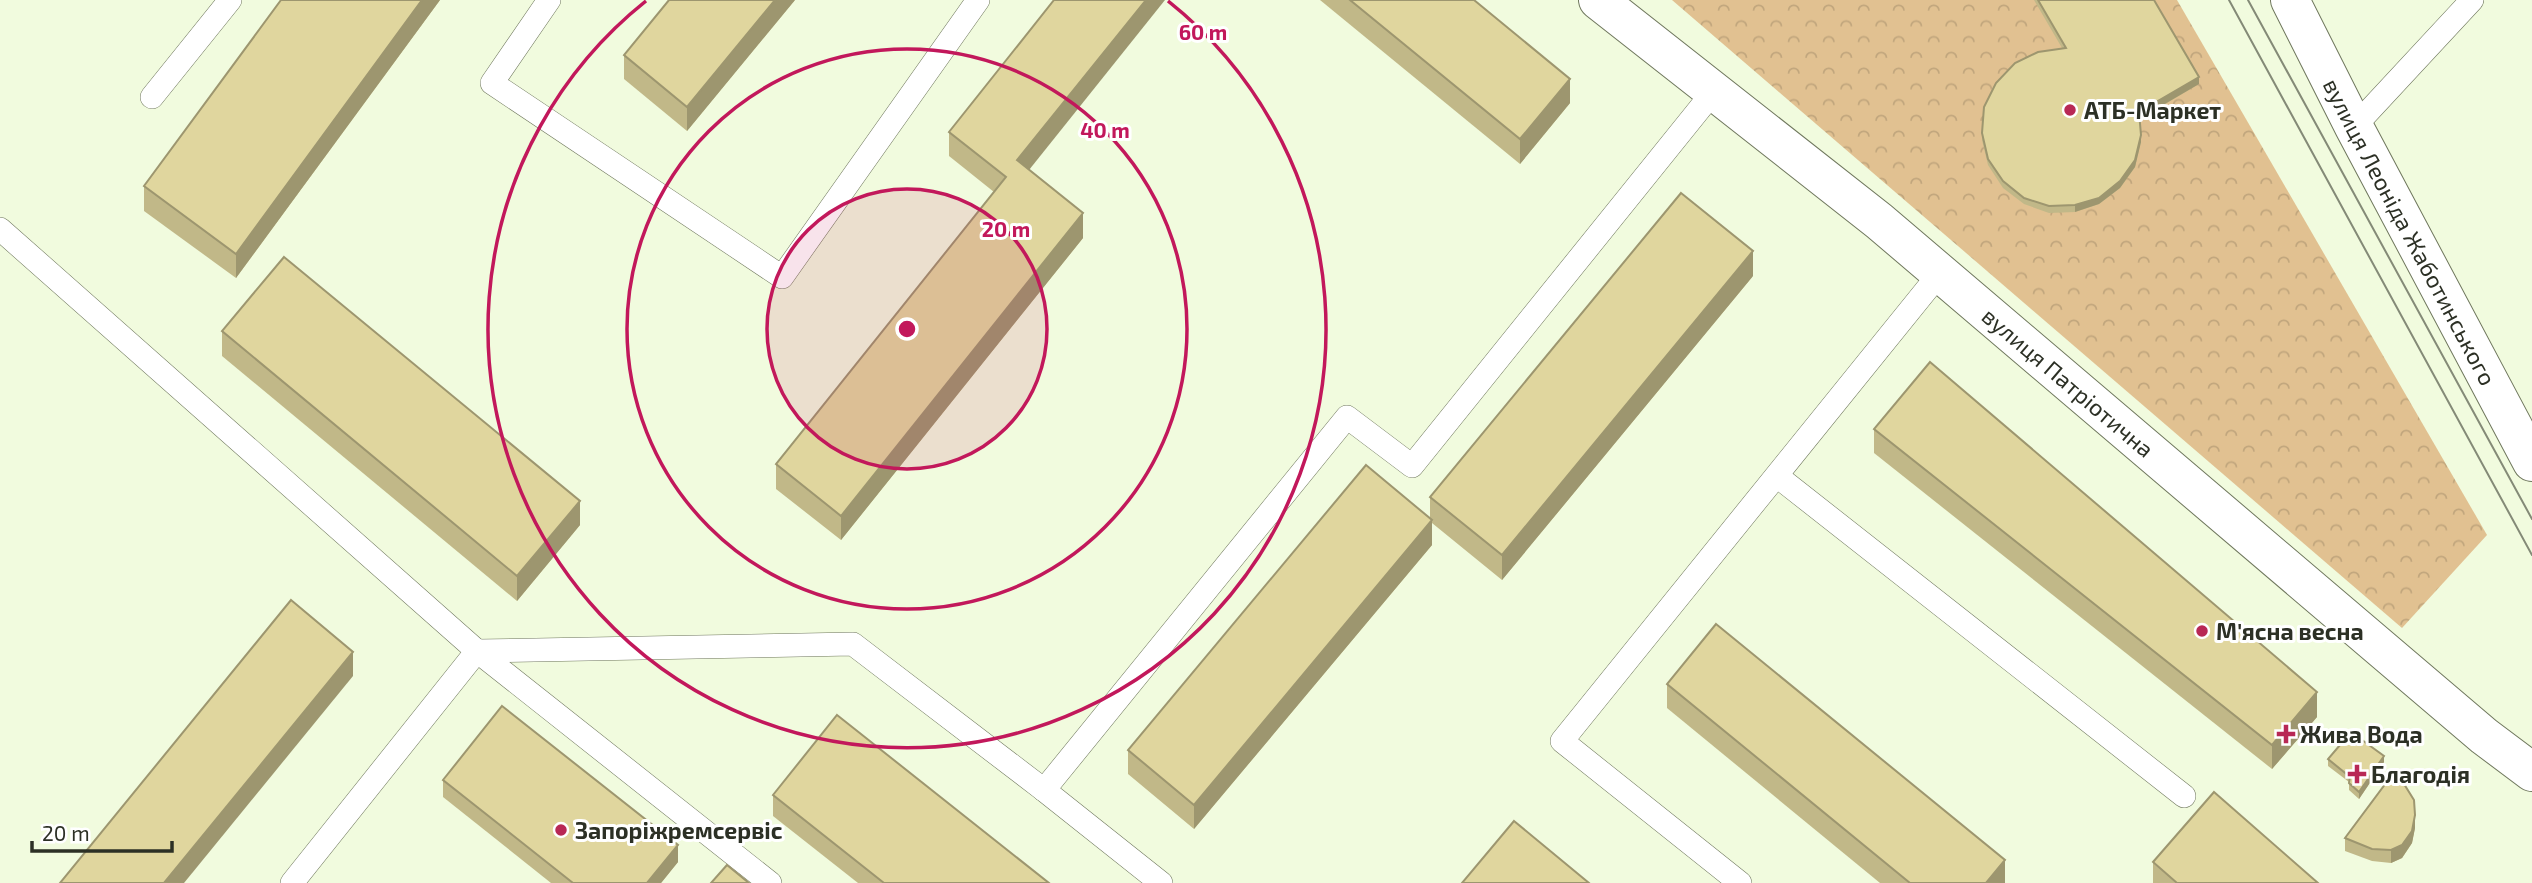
<svg xmlns="http://www.w3.org/2000/svg" width="2532" height="883" viewBox="0 0 2532 883" font-family="'Exo 2',sans-serif">
  <defs>
    <pattern id="park-crowns" width="20" height="18" patternUnits="userSpaceOnUse" patternTransform="scale(1.75)"><rect width="20" height="18" fill="#e1c191"/><path d="M2 6a3 3 0 1 1 6 0M12 15a3 3 0 1 1 6 0" fill="none" stroke="#c1a67d"/></pattern>
  </defs>
  <rect width="100%" height="100%" fill="#f1fbde"/>
  <path fill="url(#park-crowns)" d="M 1672,0 L 2177,0 L 2487,535 L 2402,628 Z"/>
  <g fill="none" stroke-linecap="round" stroke-linejoin="round">
    <defs>
      <g id="service">
        <path d="M 549,0 L 492,83 L 782,277 L 978,0"/>
        <path d="M 152,97 L 230,0"/>
        <path d="M 2354,127 L 2472,0"/>
        <path d="M 0,229 L 477,651 L 770,883"/>
        <path d="M 1777,476 L 2184,796"/>
        <path d="M 1044,790 L 1161,883"/>
        <path d="M 292,883 L 477,651 L 853,644 L 1044,790 L 1347,417 L 1412,466 L 1714,91"/>
        <path d="M 1740,883 L 1562,741 L 1940,273"/>
      </g>
      <g id="minor">
        <path id="s1" d="M 1598,0 L 1879,221 L 2484,736 L 2532,772"/>
      </g>
      <g id="tertiary">
        <path id="s2" d="M 2290,0 L 2354,127 L 2532,462"/>
      </g>
    </defs>
    <use href="#service" stroke="#6f775d" stroke-width="24"/>
    <use href="#minor" stroke="#6f775d" stroke-width="40"/>
    <use href="#tertiary" stroke="#6f775d" stroke-width="40"/>
    <use href="#service" stroke="#fff" stroke-width="23"/>
    <use href="#minor" stroke="#fff" stroke-width="38"/>
    <use href="#tertiary" stroke="#fff" stroke-width="38"/>
    <g stroke="#848a77" stroke-width="2">
      <path d="M 2229,0 L 2532,555"/>
      <path d="M 2248,0 L 2532,519"/>
    </g>
  </g>
  <g fill="#c1b888">
    <path d="M 281,0 L 440,0 L 236,278 L 144,211 L 144,186 Z"/>
    <path d="M 795,0 L 687,131 L 624,79 L 624,55 Z"/>
    <path d="M 1320,0 L 1474,0 L 1570,103 L 1520,164 Z"/>
    <path d="M 2034,0 L 2154,0 L 2199,84 L 2140,119 L 2141,142 L 2135,167 L 2120,188 L 2099,204 L 2075,212 L 2049,213 L 2024,204 L 2003,188 L 1988,165 L 1982,140 L 1982,133 L 2062,48 Z"/>
    <path d="M 949,132 L 1029,170 L 1083,238 L 841,540 L 776,489 L 776,464 L 994,192 L 949,156 Z"/>
    <path d="M 1753,276 L 1502,580 L 1432,523 L 1432,545 L 1194,829 L 1128,774 L 1128,750 L 1430,519 L 1430,497 Z"/>
    <path d="M 222,331 L 580,525 L 517,601 L 222,356 Z"/>
    <path d="M 1874,429 L 2317,717 L 2272,769 L 1874,453 Z"/>
    <path d="M 1667,684 L 2005,883 L 1880,883 L 1667,708 Z"/>
    <path d="M 2328,759 L 2384,762 L 2359,799 L 2349,790 L 2349,782 L 2328,766 Z"/>
    <path d="M 443,780 L 678,862 L 661,883 L 551,883 L 443,797 Z"/>
    <path d="M 773,795 L 1049,883 L 858,883 L 773,816 Z"/>
    <path d="M 2415,828 L 2412,843 L 2402,858 L 2391,863 L 2372,861 L 2345,851 L 2345,838 Z"/>
    <path d="M 2153,862 L 2318,883 L 2153,883 Z"/>
  </g>
  <g fill="#9d966f">
    <path d="M 422,0 L 440,0 L 236,278 L 236,254 Z"/>
    <path d="M 775,0 L 795,0 L 687,131 L 687,107 Z"/>
    <path d="M 1146,0 L 1165,0 L 1017,185 L 1017,160 Z"/>
    <path d="M 2199,77 L 2199,84 L 2139,119 L 2139,112 Z"/>
    <path d="M 1570,79 L 1570,103 L 1520,164 L 1520,139 Z"/>
    <path d="M 2141,135 L 2141,142 L 2135,167 L 2120,188 L 2099,204 L 2075,212 L 2075,205 Z"/>
    <path d="M 1083,213 L 1083,238 L 841,540 L 841,516 Z"/>
    <path d="M 1753,251 L 1753,276 L 1502,580 L 1502,555 Z"/>
    <path d="M 580,501 L 580,525 L 517,601 L 517,576 Z"/>
    <path d="M 1432,520 L 1432,545 L 1194,829 L 1194,805 Z"/>
    <path d="M 353,652 L 353,676 L 184,883 L 164,883 Z"/>
    <path d="M 2317,692 L 2317,717 L 2272,769 L 2272,745 Z"/>
    <path d="M 2384,756 L 2384,762 L 2359,799 L 2359,792 Z"/>
    <path d="M 2415,815 L 2415,828 L 2412,843 L 2402,858 L 2391,863 L 2391,850 Z"/>
    <path d="M 678,845 L 678,862 L 661,883 L 647,883 Z"/>
    <path d="M 2005,860 L 2005,883 L 1986,883 Z"/>
  </g>
  <g fill="#e0d69e" stroke="#9d966f" stroke-width="2">
    <path d="M 281,0 L 422,0 L 236,254 L 144,186 Z"/>
    <path d="M 669,0 L 775,0 L 687,107 L 624,55 Z"/>
    <path d="M 1054,0 L 1146,0 L 1017,160 L 1083,213 L 841,516 L 776,464 L 1006,177 L 949,132 Z"/>
    <path d="M 1350,0 L 1474,0 L 1570,79 L 1520,139 Z"/>
    <path d="M 2038,0 L 2154,0 L 2199,77 L 2139,112 L 2141,135 L 2135,160 L 2120,181 L 2099,198 L 2075,205 L 2049,206 L 2024,198 L 2003,181 L 1988,159 L 1982,133 L 1984,107 L 1996,83 L 2015,63 L 2038,52 L 2066,48 Z"/>
    <path d="M 1681,193 L 1753,251 L 1502,555 L 1430,497 Z"/>
    <path d="M 284,257 L 580,501 L 517,576 L 222,331 Z"/>
    <path d="M 1930,362 L 2317,692 L 2272,745 L 1874,429 Z"/>
    <path d="M 1366,465 L 1432,520 L 1194,805 L 1128,750 Z"/>
    <path d="M 291,600 L 353,652 L 164,883 L 60,883 Z"/>
    <path d="M 1716,624 L 2005,860 L 1986,883 L 1910,883 L 1667,684 Z"/>
    <path d="M 502,706 L 678,845 L 647,883 L 573,883 L 443,780 Z"/>
    <path d="M 837,715 L 1049,883 L 884,883 L 773,795 Z"/>
    <path d="M 2362,740 L 2384,756 L 2359,792 L 2349,783 L 2350,777 L 2328,759 L 2340,745 Z"/>
    <path d="M 2392,775 L 2404,784 L 2414,800 L 2415,815 L 2412,831 L 2402,845 L 2391,850 L 2372,849 L 2345,838 Z"/>
    <path d="M 2214,792 L 2318,883 L 2177,883 L 2153,862 Z"/>
    <path d="M 1514,821 L 1589,883 L 1462,883 Z"/>
    <path d="M 727,865 L 749,883 L 711,883 Z"/>
  </g>
  <circle cx="907" cy="329" r="140" fill="#c2185b" fill-opacity=".12"/>
  <g fill="none" stroke="#c2185b" stroke-width="3.5">
    <circle cx="907" cy="329" r="140"/>
    <circle cx="907" cy="329" r="280"/>
    <path d="M1168 1A419 419 0 1 1 646 1"/>
  </g>
  <g fill="#b82855" stroke="#fff" stroke-width="2.5">
    <circle cx="2070" cy="110" r="7"/>
    <circle cx="2202" cy="631" r="7"/>
    <path d="M2282.5 723.5h7v7h7v7h-7v7h-7v-7h-7v-7h7z"/>
    <path d="M2353.5 763.5h7v7h7v7h-7v7h-7v-7h-7v-7h7z"/>
    <circle cx="561" cy="830" r="7"/>
  </g>
  <g text-anchor="middle" dominant-baseline="central" stroke-width="6" stroke-linejoin="round" paint-order="stroke">
    <g font-size="23" font-weight="bold" fill="#2c3025" stroke="#fff" text-anchor="start">
      <text x="2084" y="110">АТБ-Маркет</text>
      <text x="2216" y="631">М'ясна весна</text>
      <text x="2300" y="734">Жива Вода</text>
      <text x="2371" y="774">Благодія</text>
      <text x="575" y="830">Запоріжремсервіс</text>
    </g>
    <g font-size="23" fill="#2c3025" stroke="#fff">
      <text stroke="none"><textPath href="#s2" startOffset="261">вулиця Леоніда Жаботинського</textPath></text>
      <text stroke="none"><textPath href="#s1" startOffset="606">вулиця Патріотична</textPath></text>
    </g>
  </g>
  <circle cx="907" cy="329" r="10" fill="#c2185b" stroke="#fff" stroke-width="3.5"/>
  <g font-size="21" text-anchor="middle" font-weight="bold" fill="#c2185b" stroke="#fff" stroke-width="6" stroke-linejoin="round" paint-order="stroke">
    <text x="1203" y="40">60 m</text>
    <text x="1105" y="138">40 m</text>
    <text x="1006" y="237">20 m</text>
  </g>
  <path d="M32 841v10h140v-10" fill="none" stroke="#2c3025" stroke-width="3.5"/>
  <text x="42" y="841" font-size="21" fill="#2c3025" stroke="#ffffff" stroke-width="5" paint-order="stroke">20 m</text>
</svg>
